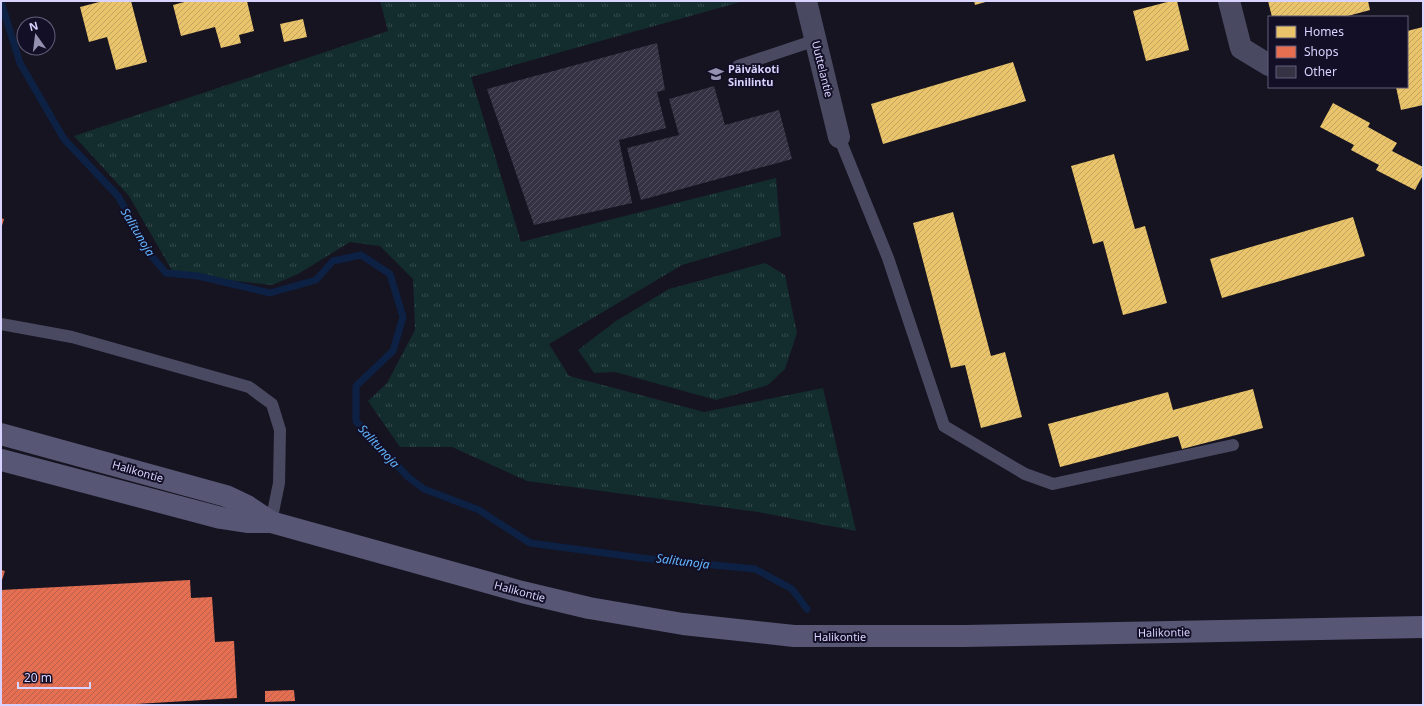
<svg xmlns="http://www.w3.org/2000/svg" width="1424" height="706" viewBox="0 0 1424 706" font-family="'Noto Sans',sans-serif">
  <defs>
    <pattern id="grass-tufts" width="24" height="20" patternUnits="userSpaceOnUse"><rect width="24" height="20" fill="#132c2d"/><path d="M3 7l-1-3M5 7V3M7 7l1-3M15 17l-1-3M17 17v-4M19 17l1-3" fill="none" stroke="#354a4c"/></pattern>
    <pattern id="homes-hatch" width="6" height="6" patternUnits="userSpaceOnUse"><rect width="6" height="6" fill="#e9c46a"/><path d="M-1 1l2-2M0 6l6-6M5 7l2-2" fill="none" stroke="#bfa362"/></pattern>
    <pattern id="shops-hatch" width="6" height="6" patternUnits="userSpaceOnUse"><rect width="6" height="6" fill="#e76f51"/><path d="M-1 1l2-2M0 6l6-6M5 7l2-2" fill="none" stroke="#b56150"/></pattern>
    <pattern id="building-hatch" width="6" height="6" patternUnits="userSpaceOnUse"><rect width="6" height="6" fill="#343243"/><path d="M-1 1l2-2M0 6l6-6M5 7l2-2" fill="none" stroke="#514f5f"/></pattern>
  </defs>
  <rect width="100%" height="100%" fill="#161421"/>
  <g fill="url(#grass-tufts)">
    <path d="M 380,1 L 744,1 L 471,77 L 521,242 L 776,178 L 781,236 L 682,265 L 549,344 L 569,376 L 704,412 L 823,388 L 856,531 L 758,512 L 527,481 L 452,447 L 400,447 L 368,401 L 387,383 L 415,330 L 413,279 L 380,246 L 350,242 L 298,274 L 272,285 L 174,274 L 129,196 L 74,136 L 388,31 Z"/>
    <path d="M 765,263 L 785,275 L 797,333 L 785,369 L 768,385 L 716,400 L 615,372 L 594,373 L 578,350 L 616,321 L 669,289 Z"/>
  </g>
  <g fill="url(#homes-hatch)">
    <path d="M 103,1 L 131,1 L 147,62 L 116,70 L 107,37 L 89,42 L 80,7 Z"/>
    <path d="M 188,1 L 247,1 L 254,31 L 239,35 L 241,43 L 221,48 L 215,27 L 181,36 L 173,5 Z"/>
    <path d="M 974,1 L 989,1 L 975,5 Z"/>
    <path d="M 1171,1 L 1177,1 L 1189,50 L 1146,61 L 1133,11 Z"/>
    <path d="M 1268,1 L 1368,1 L 1370,10 L 1344,17 L 1272,17 Z"/>
    <path d="M 303,19 L 307,37 L 284,42 L 280,24 Z"/>
    <path d="M 1423,27 L 1423,105 L 1401,110 L 1396,87 L 1407,87 L 1407,31 Z"/>
    <path d="M 1013,62 L 1026,101 L 883,144 L 871,104 Z"/>
    <path d="M 1333,103 L 1370,123 L 1368,127 L 1397,143 L 1392,151 L 1423,167 L 1423,175 L 1415,190 L 1376,170 L 1379,165 L 1351,150 L 1354,145 L 1320,127 Z"/>
    <path d="M 1114,154 L 1135,229 L 1145,226 L 1167,303 L 1123,315 L 1103,241 L 1093,244 L 1071,166 Z"/>
    <path d="M 953,212 L 991,356 L 1005,352 L 1022,417 L 981,428 L 965,365 L 951,368 L 913,223 Z"/>
    <path d="M 1353,217 L 1365,256 L 1222,298 L 1210,259 Z"/>
    <path d="M 1253,389 L 1263,428 L 1182,449 L 1178,436 L 1060,467 L 1048,424 L 1168,392 L 1173,410 Z"/>
  </g>
  <g fill="url(#shops-hatch)">
    <path d="M 1,218 L 4,219 L 1,229 Z"/>
    <path d="M 1,570 L 5,571 L 1,583 Z"/>
    <path d="M 190,580 L 191,598 L 212,597 L 215,642 L 234,641 L 237,698 L 119,705 L 1,705 L 1,590 Z"/>
    <path d="M 294,690 L 295,701 L 265,702 L 265,691 Z"/>
  </g>
  <g fill="none" stroke-linecap="round" stroke-linejoin="round">
    <path stroke="#0d2144" stroke-width="7" d="M 1,2 L 20,63 L 64,139 L 118,196 L 150,254 L 166,273 L 198,276 L 270,293 L 316,280 L 333,261 L 361,255 L 390,274 L 403,317 L 393,351 L 356,386 L 356,421 L 408,477 L 424,489 L 479,510 L 530,543 L 642,558 L 755,569 L 792,589 L 807,609"/>
  </g>
  <g fill="url(#building-hatch)">
    <path d="M 657,43 L 665,90 L 657,92 L 666,128 L 619,140 L 632,203 L 534,225 L 487,89 Z"/>
    <path d="M 714,86 L 725,125 L 779,110 L 792,159 L 641,200 L 627,148 L 679,135 L 669,99 Z"/>
  </g>
  <g fill="none" stroke-linecap="round" stroke-linejoin="round">
    <g stroke="#4a4962" stroke-width="12">
      <path d="M 738,66 L 816,40"/>
      <path d="M 839,137 L 888,258 L 944,426 L 1025,474 L 1053,484 L 1233,445"/>
      <path d="M 1,324 L 72,337 L 249,387 L 272,404 L 280,430 L 279,483 L 271,522"/>
    </g>
    <g stroke="#4a4962" stroke-width="22">
      <path d="M 806,1 L 839,137"/>
      <path d="M 1229,1 L 1241,48 L 1269,65"/>
    </g>
    <g stroke="#575674" stroke-width="22">
      <path d="M 1,434 L 226,496 L 247,506 L 271,522"/>
      <path d="M 1,460 L 221,518 L 247,522 L 271,522 L 522,592 L 589,608 L 683,624 L 794,636 L 964,636 L 1423,627"/>
    </g>
  </g>
  <defs>
    <symbol id="school-bare" viewBox="-9 -9 18 18"><path d="M0-5L7-2L0 1L-7-2ZM-4 1L0 2.5L4 1V4Q0 6-4 4Z" fill="#9591b1" stroke="#130f26" stroke-width="2.5" paint-order="stroke"/></symbol>
  </defs>
  <g fill-rule="evenodd">
    <use href="#school-bare" x="705" y="63" width="22" height="22"/>
  </g>
  <g text-anchor="middle" dominant-baseline="central" stroke-width="4" stroke-linejoin="round" paint-order="stroke">
    <g font-size="11" font-weight="bold" fill="#d9d4ff" stroke="#130f26" text-anchor="start">
      <text x="728" y="68">Päiväkoti<tspan x="728" dy="13">Sinilintu</tspan></text>
    </g>
    <g font-size="11" fill="#d9d4ff" stroke="#130f26">
      <text transform="translate(823 69) rotate(76)">Uuttelantie</text>
      <text transform="translate(138 471) rotate(16)">Halikontie</text>
      <text transform="translate(520 591) rotate(15)">Halikontie</text>
      <text transform="translate(1164 632) rotate(-1)">Halikontie</text>
      <text x="840" y="636">Halikontie</text>
    </g>
    <g font-size="12" font-style="italic" fill="#62b6ff" stroke="#130f26">
      <text transform="translate(138 232) rotate(59)">Salitunoja</text>
      <text transform="translate(379 446) rotate(47)">Salitunoja</text>
      <text transform="translate(683 561) rotate(7)">Salitunoja</text>
    </g>
  </g>
  <rect width="1424" height="706" fill="none" stroke="#d9d4ff" stroke-width="4"/>
  <rect x="1268" y="16" width="140" height="72" fill="#130f26" stroke="#625e7d"/>
  <rect x="1276" y="26" width="20" height="12" fill="#e9c46a" stroke="#625e7d"/>
  <text x="1304" y="36" font-size="12" fill="#d9d4ff">Homes</text>
  <rect x="1276" y="46" width="20" height="12" fill="#e76f51" stroke="#625e7d"/>
  <text x="1304" y="56" font-size="12" fill="#d9d4ff">Shops</text>
  <rect x="1276" y="66" width="20" height="12" fill="#343243" stroke="#625e7d"/>
  <text x="1304" y="76" font-size="12" fill="#d9d4ff">Other</text>
  <g transform="translate(36 36) rotate(346)"><circle r="19" fill="#130f26" stroke="#625e7d"/>
  <path d="M0-3L7 15L0 10L-7 15Z" fill="#9591b1"/>
  <text y="-6" font-size="11" font-weight="bold" text-anchor="middle" fill="#d9d4ff">N</text>
  </g>
  <path d="M18 682v6h72v-6" fill="none" stroke="#d9d4ff" stroke-width="2"/>
  <text x="24" y="682" font-size="12" fill="#d9d4ff" stroke="#130f26" stroke-width="3" paint-order="stroke">20 m</text>
</svg>
